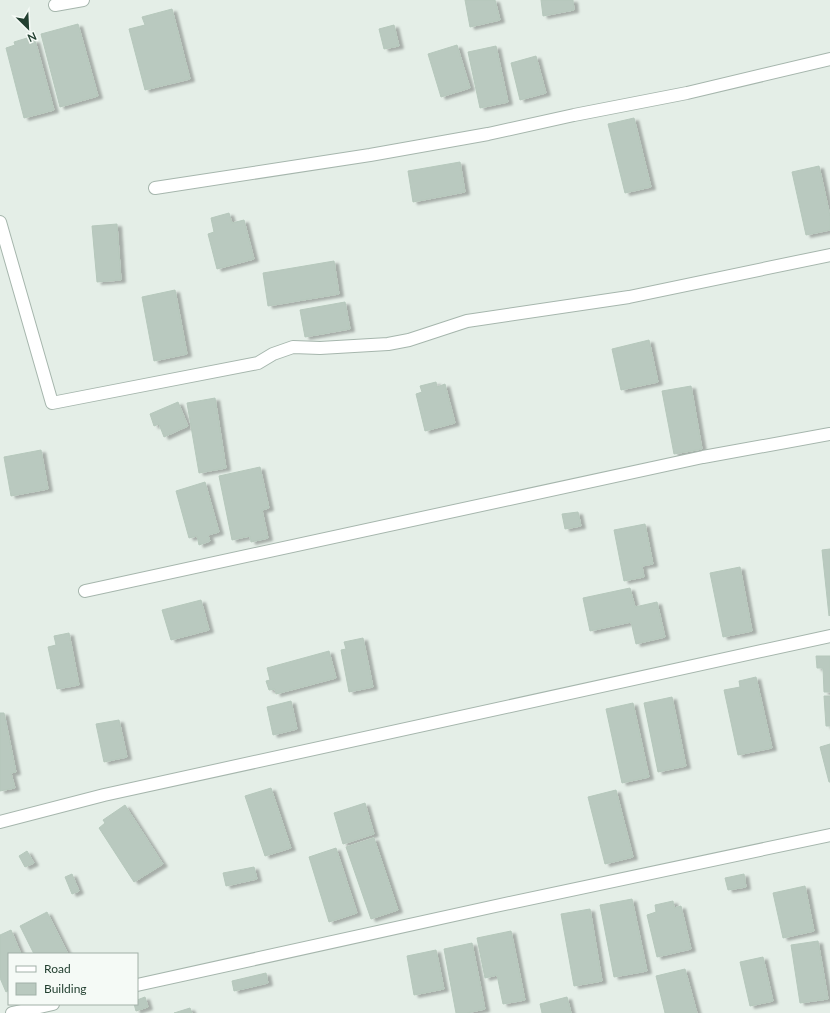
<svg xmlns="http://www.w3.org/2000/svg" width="830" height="1013" viewBox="0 0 830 1013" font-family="Lato,sans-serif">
  <defs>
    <filter id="shadow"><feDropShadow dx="4.5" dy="2.5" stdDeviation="1" flood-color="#0004"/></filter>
  </defs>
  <rect width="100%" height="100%" fill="#e4eee7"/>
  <g fill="#b9c9bf" stroke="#b6c8bc" filter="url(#shadow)">
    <path d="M 465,0 L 495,0 L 500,20 L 470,27 Z"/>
    <path d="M 541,0 L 573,0 L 574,10 L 543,16 Z"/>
    <path d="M 172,9 L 190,79 L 145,90 L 129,29 L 145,25 L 142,17 Z"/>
    <path d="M 78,24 L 98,96 L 60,107 L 41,34 Z"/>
    <path d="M 394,25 L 399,46 L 384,49 L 379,29 Z"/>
    <path d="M 27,38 L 28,41 L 35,40 L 54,110 L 24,118 L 6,48 L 15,45 L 14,42 Z"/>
    <path d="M 457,45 L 470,88 L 441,97 L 428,54 Z"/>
    <path d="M 496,46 L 508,102 L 480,108 L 468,52 Z"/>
    <path d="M 536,56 L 546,93 L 520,100 L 511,63 Z"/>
    <path d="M 634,118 L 651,187 L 625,193 L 608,124 Z"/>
    <path d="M 460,162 L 465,192 L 413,202 L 408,171 Z"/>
    <path d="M 819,166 L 830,216 L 830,230 L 806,235 L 792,172 Z"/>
    <path d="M 229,213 L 232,223 L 244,220 L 254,259 L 217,269 L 208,234 L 214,232 L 211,218 Z"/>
    <path d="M 117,224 L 121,280 L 97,282 L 92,226 Z"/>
    <path d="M 334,261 L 339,294 L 268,306 L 263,273 Z"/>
    <path d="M 175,290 L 187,354 L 154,361 L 142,297 Z"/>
    <path d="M 345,302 L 350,329 L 305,337 L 300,310 Z"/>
    <path d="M 649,340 L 658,382 L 621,390 L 612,349 Z"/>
    <path d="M 436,382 L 437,387 L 445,384 L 455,423 L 425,431 L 416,394 L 422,392 L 420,386 Z"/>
    <path d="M 691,386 L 702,449 L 674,454 L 662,391 Z"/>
    <path d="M 215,398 L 226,468 L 199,473 L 187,403 Z"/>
    <path d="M 178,402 L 188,426 L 164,437 L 159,424 L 154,426 L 150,414 Z"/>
    <path d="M 41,450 L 48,489 L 11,496 L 4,457 Z"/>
    <path d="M 260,467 L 269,508 L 262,510 L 268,538 L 251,542 L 250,536 L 232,540 L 219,476 Z"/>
    <path d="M 205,482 L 219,532 L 208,535 L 210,541 L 199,545 L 197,536 L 189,538 L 176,491 Z"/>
    <path d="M 578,512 L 581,526 L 565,529 L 562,514 Z"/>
    <path d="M 645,524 L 653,564 L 642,566 L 644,577 L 624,581 L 614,530 Z"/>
    <path d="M 830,549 L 830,615 L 829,616 L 822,550 Z"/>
    <path d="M 740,567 L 752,631 L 723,637 L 710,573 Z"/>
    <path d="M 630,588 L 635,607 L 657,602 L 665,637 L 636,644 L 631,622 L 590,631 L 583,598 Z"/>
    <path d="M 201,600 L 209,630 L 171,640 L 162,610 Z"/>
    <path d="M 69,633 L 79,685 L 57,689 L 48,647 L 56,645 L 54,636 Z"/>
    <path d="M 363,638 L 373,687 L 349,692 L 341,650 L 346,649 L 344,642 Z"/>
    <path d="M 329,651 L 336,678 L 276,694 L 275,689 L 269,690 L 266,681 L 270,680 L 267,668 Z"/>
    <path d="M 816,656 L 830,656 L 830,692 L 824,692 L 823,668 L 817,668 Z"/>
    <path d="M 756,677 L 772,748 L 738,755 L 724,690 L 740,687 L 739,681 Z"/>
    <path d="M 824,696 L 830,696 L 830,726 L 826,726 Z"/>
    <path d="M 672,697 L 686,766 L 658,772 L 644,703 Z"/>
    <path d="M 291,701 L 297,729 L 273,735 L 267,707 Z"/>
    <path d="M 633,703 L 649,777 L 622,783 L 606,709 Z"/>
    <path d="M 0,713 L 4,713 L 16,772 L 11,773 L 15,788 L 0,791 Z"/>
    <path d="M 119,720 L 127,757 L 104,762 L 96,724 Z"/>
    <path d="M 830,744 L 830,782 L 829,782 L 820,747 Z"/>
    <path d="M 271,788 L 291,848 L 265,856 L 245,796 Z"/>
    <path d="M 616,790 L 633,857 L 605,864 L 588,797 Z"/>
    <path d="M 365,803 L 374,834 L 343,844 L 334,813 Z"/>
    <path d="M 125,805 L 163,864 L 134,882 L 99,828 L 105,823 L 103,820 Z"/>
    <path d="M 374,838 L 398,910 L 371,919 L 346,847 Z"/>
    <path d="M 336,848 L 357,913 L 329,922 L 309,857 Z"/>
    <path d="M 27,851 L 34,863 L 25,867 L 19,856 Z"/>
    <path d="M 254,867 L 257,879 L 226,886 L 223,873 Z"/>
    <path d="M 72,874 L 79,891 L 72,894 L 65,877 Z"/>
    <path d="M 744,874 L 746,887 L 728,890 L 725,878 Z"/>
    <path d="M 805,886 L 814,931 L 783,938 L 773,893 Z"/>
    <path d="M 632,899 L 647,971 L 614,977 L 600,905 Z"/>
    <path d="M 673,901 L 674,908 L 681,906 L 691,949 L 657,957 L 647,915 L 656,912 L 655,905 Z"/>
    <path d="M 590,909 L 602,981 L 574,986 L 561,914 Z"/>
    <path d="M 47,912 L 68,954 L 34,954 L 20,926 Z"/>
    <path d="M 11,930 L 21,954 L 9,954 L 9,990 L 6,992 L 0,978 L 0,935 Z"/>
    <path d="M 511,931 L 525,1000 L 503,1004 L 497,975 L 485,978 L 477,938 Z"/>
    <path d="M 818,941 L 828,999 L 800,1003 L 791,945 Z"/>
    <path d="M 472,943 L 485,1009 L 467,1013 L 456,1013 L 444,949 Z"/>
    <path d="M 436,950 L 444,989 L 414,995 L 407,956 Z"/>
    <path d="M 763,957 L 773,1001 L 750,1006 L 740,962 Z"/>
    <path d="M 685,969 L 697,1013 L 665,1013 L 656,976 Z"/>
    <path d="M 266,973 L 268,983 L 234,991 L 232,981 Z"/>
    <path d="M 145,997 L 148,1007 L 136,1011 L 134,1004 L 137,1004 L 137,1000 Z"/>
    <path d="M 567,997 L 571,1013 L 542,1013 L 540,1004 Z"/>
    <path d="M 190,1008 L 192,1013 L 174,1013 Z"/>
  </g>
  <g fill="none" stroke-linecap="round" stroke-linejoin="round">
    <defs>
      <g id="minor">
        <path d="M 55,5 L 83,0"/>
        <path d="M 155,188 L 370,155 L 488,134 L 574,115 L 687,93 L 830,59"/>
        <path d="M 0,222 L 52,403 L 258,363 L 273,354 L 293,347 L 320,348 L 388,344 L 409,340 L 467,321 L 629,297 L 830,255"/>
        <path d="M 85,591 L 703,457 L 830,434"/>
        <path d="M 0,822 L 104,795 L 830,636"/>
        <path d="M 137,985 L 491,907 L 830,835"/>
        <path d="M 12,1013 L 53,1004"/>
      </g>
    </defs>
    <use href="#minor" stroke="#a6b6ad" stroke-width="14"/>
    <use href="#minor" stroke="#fff" stroke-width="12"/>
  </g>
  <rect x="8" y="953" width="130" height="52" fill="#f5faf6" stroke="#a1b0a7"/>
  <rect x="16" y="966" width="20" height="6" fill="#ffffff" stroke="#a1b0a7"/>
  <text x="44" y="973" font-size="12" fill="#234031">Road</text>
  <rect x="16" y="983" width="20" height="12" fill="#b9c9bf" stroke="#a1b0a7"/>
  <text x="44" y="993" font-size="12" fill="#234031">Building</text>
  <g transform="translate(28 28) rotate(156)" stroke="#f5faf6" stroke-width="3" paint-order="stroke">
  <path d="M0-3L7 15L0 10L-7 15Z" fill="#234031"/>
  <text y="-6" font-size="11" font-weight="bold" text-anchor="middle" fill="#234031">N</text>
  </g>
</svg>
